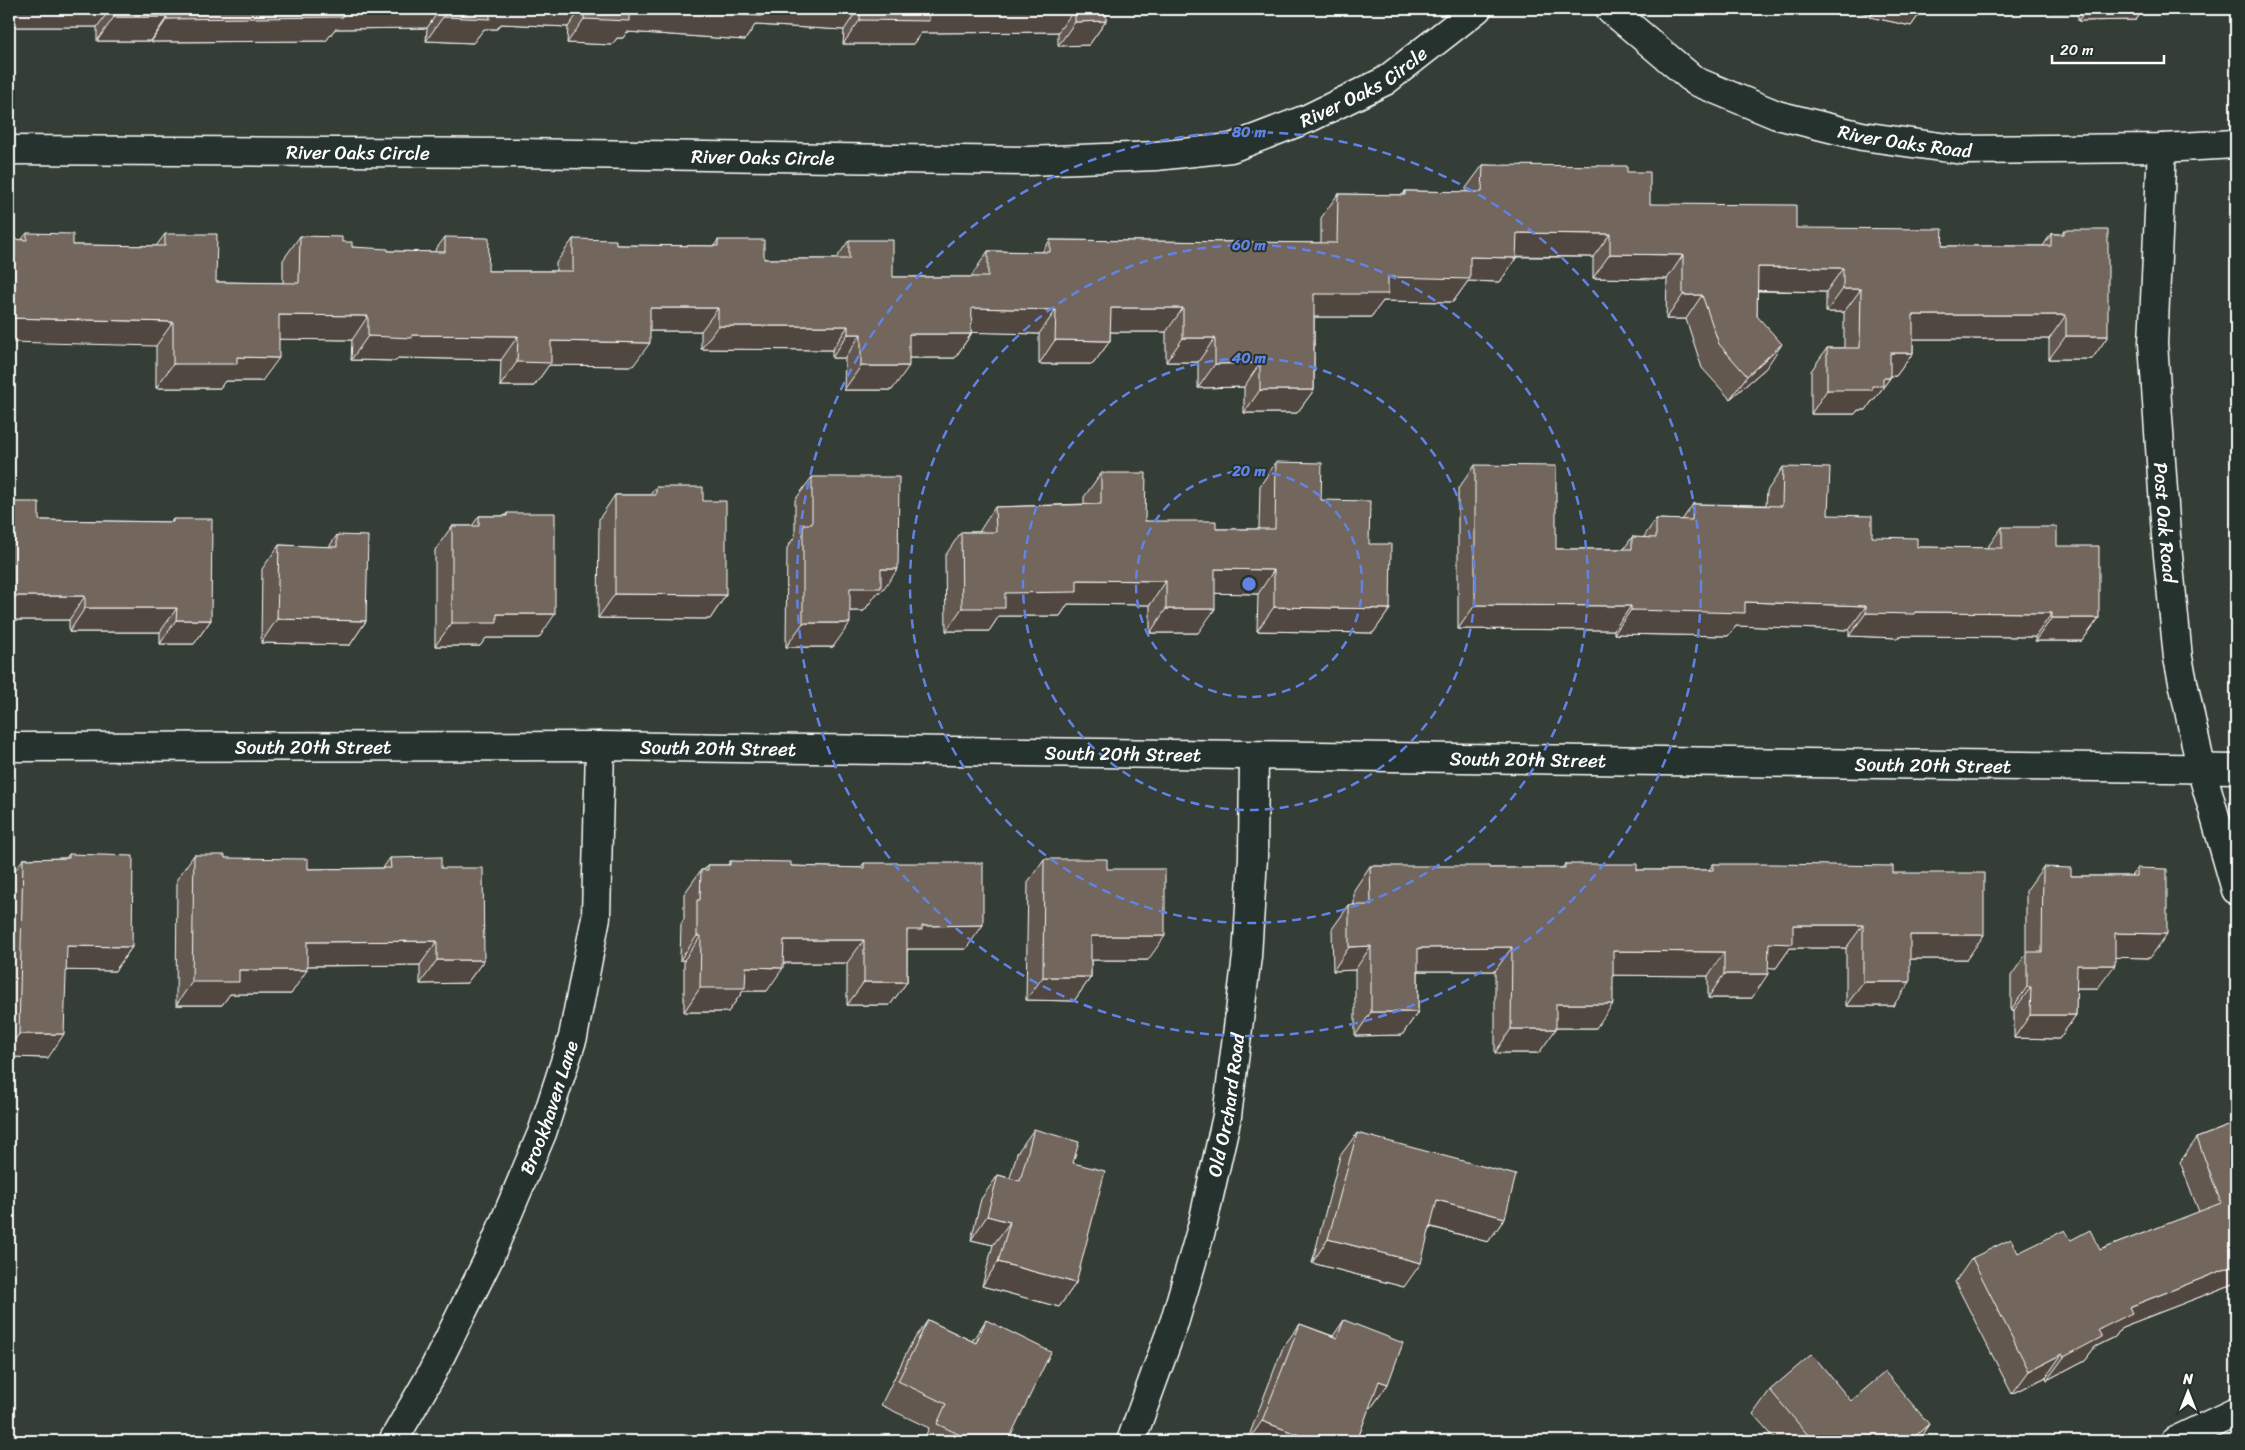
<svg xmlns="http://www.w3.org/2000/svg" width="2245" height="1450" viewBox="0 0 2245 1450" font-family="Sriracha,sans-serif">
  <rect width="100%" height="100%" fill="#353d37"/>
  <filter id="ink" filterUnits="userSpaceOnUse"><feTurbulence type="fractalNoise" baseFrequency=".02" numOctaves="2"/><feDisplacementMap in="SourceGraphic" scale="10" xChannelSelector="R" yChannelSelector="G"/><feConvolveMatrix kernelMatrix="1 2 1 2 8 2 1 2 1" color-interpolation-filters="sRGB"/></filter>
  <g filter="url(#ink)">
    <g fill="none" stroke-linecap="round" stroke-linejoin="round">
      <defs>
        <g id="street">
          <path id="s1" d="M 1610,9 L 1695,81 L 1777,115 L 1862,136 L 1962,150 L 2162,148 L 2236,144"/>
          <path id="s2" d="M 2162,148 L 2153,343 L 2166,535 L 2178,658 L 2201,768 L 2236,890"/>
          <path id="s3" d="M 9,150 L 517,153 L 1028,161 L 1156,156 L 1231,148 L 1309,118 L 1385,81 L 1477,9"/>
          <path id="s4" d="M 9,747 L 600,746 L 2236,769"/>
          <path id="s5" d="M 393,1441 L 431,1375 L 489,1258 L 542,1133 L 573,1037 L 596,917 L 600,746"/>
          <path id="s6" d="M 1131,1441 L 1175,1320 L 1202,1227 L 1227,1116 L 1247,956 L 1253,858 L 1254,756"/>
          <path d="M 2175,1441 L 2236,1412"/>
        </g>
      </defs>
      <use href="#street" stroke="#fff" stroke-width="31"/>
      <use href="#street" stroke="#26332d" stroke-width="28"/>
    </g>
    <g fill="#625850" stroke="#fff">
      <path d="M 9,9 L 1106,9 L 1106,21 L 1089,45 L 1058,46 L 1058,32 L 921,33 L 913,44 L 843,44 L 844,30 L 755,25 L 745,40 L 627,32 L 623,38 L 617,38 L 612,45 L 567,43 L 568,27 L 501,24 L 497,29 L 484,29 L 473,43 L 426,41 L 427,28 L 335,29 L 326,41 L 151,42 L 151,41 L 97,41 L 97,27 L 9,27 Z"/>
      <path d="M 1844,9 L 1923,9 L 1911,26 L 1870,17 L 1871,14 Z"/>
      <path d="M 2042,9 L 2173,9 L 2170,12 L 2141,13 L 2136,20 L 2078,21 L 2078,12 L 2042,12 Z"/>
      <path d="M 1483,165 L 1627,172 L 1650,204 L 1796,228 L 1942,246 L 2043,246 L 2051,234 L 2061,234 L 2064,230 L 2108,336 L 2092,359 L 2049,359 L 2049,339 L 1913,339 L 1913,353 L 1896,376 L 1890,376 L 1890,378 L 1873,401 L 1872,401 L 1866,410 L 1858,410 L 1855,414 L 1811,414 L 1811,371 L 1827,348 L 1844,348 L 1844,312 L 1826,312 L 1826,292 L 1757,291 L 1757,316 L 1766,368 L 1730,399 L 1702,368 L 1686,319 L 1666,319 L 1667,279 L 1593,278 L 1593,257 L 1517,257 L 1516,258 L 1500,282 L 1468,281 L 1453,302 L 1383,301 L 1371,317 L 1314,317 L 1314,390 L 1297,413 L 1244,413 L 1244,387 L 1198,388 L 1198,362 L 1166,362 L 1166,332 L 1110,332 L 1110,341 L 1093,364 L 1039,364 L 1039,334 L 971,332 L 971,334 L 955,358 L 909,358 L 892,390 L 844,390 L 845,358 L 832,358 L 832,350 L 701,349 L 701,331 L 650,331 L 633,366 L 549,365 L 534,386 L 500,386 L 501,360 L 398,358 L 396,361 L 351,360 L 352,340 L 279,339 L 262,381 L 225,381 L 220,388 L 156,388 L 156,346 L 22,239 L 27,233 L 73,245 L 156,246 L 165,234 L 216,282 L 283,283 L 283,260 L 300,236 L 342,242 L 352,247 L 388,251 L 434,252 L 445,237 L 488,271 L 556,271 L 556,263 L 573,239 L 616,245 L 714,246 L 718,240 L 764,259 L 836,259 L 849,240 L 893,277 L 972,277 L 972,275 L 988,251 L 1042,252 L 1050,240 L 1321,243 L 1321,218 L 1338,194 L 1403,195 L 1405,191 L 1466,192 L 1466,188 Z"/>
      <path d="M 1276,462 L 1321,500 L 1369,544 L 1390,609 L 1373,633 L 1257,631 L 1258,594 L 1215,593 L 1198,633 L 1150,633 L 1150,605 L 1068,604 L 1060,616 L 999,616 L 989,631 L 946,631 L 945,556 L 961,532 L 979,532 L 995,507 L 1084,504 L 1084,497 L 1101,473 L 1145,521 L 1216,529 L 1259,529 L 1260,486 Z"/>
      <path d="M 1475,465 L 1556,549 L 1624,549 L 1632,537 L 1643,538 L 1656,519 L 1682,520 L 1693,504 L 1766,505 L 1767,491 L 1783,467 L 1828,515 L 1872,537 L 1917,547 L 1987,548 L 2002,527 L 2057,546 L 2099,618 L 2082,641 L 2035,641 L 2035,637 L 1899,636 L 1898,638 L 1849,636 L 1849,630 L 1736,626 L 1728,636 L 1614,634 L 1614,630 L 1458,629 L 1458,489 Z"/>
      <path d="M 812,477 L 881,592 L 878,592 L 864,611 L 850,611 L 833,647 L 786,647 L 787,548 L 795,536 L 795,500 Z"/>
      <path d="M 656,487 L 703,501 L 726,595 L 710,619 L 598,618 L 599,519 L 615,495 L 650,495 Z"/>
      <path d="M 507,513 L 539,638 L 486,638 L 480,646 L 435,646 L 435,550 L 452,526 L 472,526 L 479,516 L 505,516 Z"/>
      <path d="M 173,519 L 211,620 L 194,644 L 160,644 L 160,632 L 69,632 L 69,620 L 9,620 L 39,520 L 171,522 Z"/>
      <path d="M 337,535 L 366,621 L 350,645 L 261,643 L 262,569 L 279,545 L 329,547 Z"/>
      <path d="M 69,854 L 132,947 L 115,971 L 66,970 L 48,1058 L 9,1057 L 9,879 L 23,859 L 66,858 Z"/>
      <path d="M 194,855 L 225,858 L 308,869 L 383,868 L 390,858 L 441,868 L 484,960 L 467,983 L 420,984 L 420,965 L 307,966 L 291,994 L 230,994 L 222,1005 L 176,1005 L 177,879 Z"/>
      <path d="M 1044,859 L 1107,869 L 1148,960 L 1091,960 L 1091,977 L 1074,1001 L 1026,1000 L 1028,882 Z"/>
      <path d="M 730,861 L 791,866 L 860,868 L 864,863 L 966,949 L 908,949 L 907,952 L 907,982 L 890,1005 L 847,1005 L 847,963 L 783,963 L 767,991 L 743,991 L 728,1012 L 684,1012 L 684,960 L 680,960 L 681,924 L 684,919 L 684,894 L 701,870 L 704,870 L 708,865 L 728,865 Z"/>
      <path d="M 1565,864 L 1637,870 L 1709,870 L 1713,864 L 1893,873 L 1967,959 L 1910,959 L 1893,1006 L 1846,1006 L 1846,948 L 1790,948 L 1776,968 L 1768,967 L 1752,998 L 1708,998 L 1708,976 L 1613,975 L 1596,1028 L 1556,1028 L 1539,1053 L 1495,1053 L 1495,971 L 1418,971 L 1418,1012 L 1402,1035 L 1355,1036 L 1355,970 L 1333,971 L 1332,929 L 1349,905 L 1354,905 L 1354,890 L 1370,866 L 1489,868 L 1562,868 Z"/>
      <path d="M 2043,867 L 2071,876 L 2131,876 L 2137,868 L 2150,958 L 2115,957 L 2098,988 L 2076,988 L 2076,1015 L 2059,1039 L 2014,1038 L 2014,1010 L 2011,1010 L 2011,976 L 2026,954 L 2026,891 Z"/>
      <path d="M 2236,1123 L 2236,1283 L 2122,1327 L 2115,1337 L 2095,1347 L 2085,1360 L 2047,1380 L 2046,1377 L 2012,1394 L 1955,1282 L 1972,1258 L 2018,1253 L 2071,1240 L 2100,1250 L 2199,1212 L 2180,1162 L 2197,1138 Z"/>
      <path d="M 1034,1129 L 1073,1163 L 1076,1283 L 1059,1307 L 982,1286 L 993,1245 L 971,1240 L 981,1199 L 998,1175 L 1010,1178 L 1017,1153 Z"/>
      <path d="M 1357,1133 L 1505,1218 L 1488,1242 L 1431,1227 L 1404,1287 L 1312,1263 L 1340,1156 Z"/>
      <path d="M 928,1320 L 972,1341 L 986,1320 L 1008,1441 L 923,1441 L 929,1428 L 881,1405 L 911,1344 Z"/>
      <path d="M 1344,1320 L 1388,1384 L 1371,1408 L 1369,1407 L 1357,1441 L 1247,1441 L 1283,1347 L 1300,1324 L 1333,1336 Z"/>
      <path d="M 1770,1390 L 1851,1401 L 1929,1424 L 1918,1441 L 1777,1441 L 1753,1414 Z"/>
    </g>
    <g fill="#504741" stroke="#fff">
      <path d="M 9,9 L 110,9 L 97,27 L 9,27 Z"/>
      <path d="M 341,9 L 440,9 L 427,28 L 335,29 L 326,41 L 151,42 L 167,19 Z"/>
      <path d="M 487,9 L 581,9 L 568,27 L 501,24 L 497,29 L 484,29 L 473,43 L 426,41 L 443,17 Z"/>
      <path d="M 639,9 L 858,9 L 844,30 L 755,25 L 745,40 L 627,32 L 623,38 L 617,38 L 612,45 L 567,43 L 584,19 L 629,14 Z"/>
      <path d="M 929,9 L 1075,9 L 1058,32 L 921,33 L 913,44 L 843,44 L 860,20 Z"/>
      <path d="M 1844,9 L 1874,9 L 1871,14 Z"/>
      <path d="M 1876,9 L 1923,9 L 1911,26 L 1870,17 Z"/>
      <path d="M 2044,9 L 2080,9 L 2078,12 L 2042,12 Z"/>
      <path d="M 2087,9 L 2173,9 L 2170,12 L 2141,13 L 2136,20 L 2078,21 Z"/>
      <path d="M 114,17 L 167,17 L 151,41 L 97,41 Z"/>
      <path d="M 1106,21 L 1089,45 L 1058,46 L 1075,22 Z"/>
      <path d="M 1517,233 L 1610,234 L 1593,257 L 1500,256 Z"/>
      <path d="M 1610,254 L 1683,255 L 1667,279 L 1593,278 Z"/>
      <path d="M 1470,257 L 1516,258 L 1500,282 L 1468,281 L 1453,302 L 1383,301 L 1371,317 L 1297,317 L 1314,294 L 1388,277 Z"/>
      <path d="M 1758,267 L 1843,268 L 1826,292 L 1741,290 Z"/>
      <path d="M 1843,289 L 1861,289 L 1844,312 L 1826,312 Z"/>
      <path d="M 1683,295 L 1702,295 L 1686,319 L 1666,319 Z"/>
      <path d="M 650,308 L 718,308 L 701,331 L 633,331 Z"/>
      <path d="M 972,308 L 1056,310 L 1039,334 L 955,332 Z"/>
      <path d="M 1111,308 L 1183,308 L 1166,332 L 1094,332 Z"/>
      <path d="M 279,315 L 368,316 L 352,340 L 262,339 Z"/>
      <path d="M 1913,315 L 2066,315 L 2049,339 L 1897,339 Z"/>
      <path d="M 9,318 L 173,322 L 156,346 L 9,342 Z"/>
      <path d="M 718,326 L 848,326 L 832,350 L 701,349 Z"/>
      <path d="M 848,334 L 861,334 L 845,358 L 832,358 Z"/>
      <path d="M 909,334 L 971,334 L 955,358 L 893,358 Z"/>
      <path d="M 412,335 L 518,336 L 501,360 L 398,358 L 396,361 L 351,360 L 368,336 Z"/>
      <path d="M 2066,336 L 2108,336 L 2092,359 L 2049,359 Z"/>
      <path d="M 1183,338 L 1215,338 L 1198,362 L 1166,362 Z"/>
      <path d="M 1055,340 L 1110,341 L 1093,364 L 1039,364 Z"/>
      <path d="M 551,341 L 650,343 L 633,366 L 549,365 L 534,386 L 500,386 L 517,362 Z"/>
      <path d="M 1782,344 L 1766,368 L 1730,399 L 1747,376 Z"/>
      <path d="M 1890,353 L 1913,353 L 1896,376 L 1873,376 Z"/>
      <path d="M 237,357 L 279,358 L 262,381 L 225,381 L 220,388 L 156,388 L 173,364 Z"/>
      <path d="M 1260,363 L 1244,387 L 1198,388 L 1215,364 Z"/>
      <path d="M 861,366 L 909,366 L 892,390 L 844,390 Z"/>
      <path d="M 1883,378 L 1890,378 L 1873,401 L 1872,401 L 1866,410 L 1858,410 L 1855,414 L 1811,414 L 1827,390 L 1872,386 Z"/>
      <path d="M 1260,390 L 1314,390 L 1297,413 L 1244,413 Z"/>
      <path d="M 881,569 L 898,569 L 881,592 L 878,592 L 864,611 L 834,611 L 850,588 Z"/>
      <path d="M 1215,569 L 1274,570 L 1258,594 L 1198,593 Z"/>
      <path d="M 1077,580 L 1166,581 L 1150,605 L 1068,604 L 1060,616 L 999,616 L 989,631 L 946,631 L 962,608 L 1005,593 Z"/>
      <path d="M 615,594 L 726,595 L 710,619 L 598,618 Z"/>
      <path d="M 9,596 L 85,596 L 69,620 L 9,620 Z"/>
      <path d="M 1745,602 L 1866,606 L 1849,630 L 1736,626 L 1728,636 L 1614,634 L 1631,610 Z"/>
      <path d="M 1475,605 L 1631,606 L 1614,630 L 1458,629 Z"/>
      <path d="M 1274,607 L 1390,609 L 1373,633 L 1257,631 Z"/>
      <path d="M 85,608 L 177,608 L 160,632 L 69,632 Z"/>
      <path d="M 1166,609 L 1215,609 L 1198,633 L 1150,633 Z"/>
      <path d="M 1915,612 L 2052,613 L 2035,637 L 1899,636 L 1898,638 L 1849,636 L 1866,613 Z"/>
      <path d="M 497,614 L 555,614 L 539,638 L 486,638 L 480,646 L 435,646 L 452,623 Z"/>
      <path d="M 2052,618 L 2099,618 L 2082,641 L 2035,641 Z"/>
      <path d="M 277,619 L 366,621 L 350,645 L 261,643 Z"/>
      <path d="M 176,620 L 211,620 L 194,644 L 160,644 Z"/>
      <path d="M 803,623 L 850,623 L 833,647 L 786,647 Z"/>
      <path d="M 983,925 L 966,949 L 908,949 L 905,954 L 907,930 L 922,926 Z"/>
      <path d="M 1793,925 L 1863,925 L 1846,948 L 1790,948 L 1776,968 L 1752,967 L 1769,943 Z"/>
      <path d="M 2115,933 L 2167,934 L 2150,958 L 2099,957 Z"/>
      <path d="M 1910,935 L 1984,935 L 1967,959 L 1893,959 Z"/>
      <path d="M 697,936 L 701,936 L 684,960 L 680,960 Z"/>
      <path d="M 1091,936 L 1165,936 L 1148,960 L 1074,960 Z"/>
      <path d="M 784,940 L 864,940 L 847,963 L 767,963 Z"/>
      <path d="M 437,941 L 420,965 L 291,966 L 307,942 Z"/>
      <path d="M 67,946 L 132,947 L 115,971 L 50,970 Z"/>
      <path d="M 1371,946 L 1355,970 L 1333,971 L 1349,947 Z"/>
      <path d="M 1512,947 L 1495,971 L 1402,971 L 1418,948 Z"/>
      <path d="M 1613,951 L 1724,952 L 1708,976 L 1596,975 Z"/>
      <path d="M 437,960 L 484,960 L 467,983 L 420,984 Z"/>
      <path d="M 2077,965 L 2115,965 L 2098,988 L 2060,988 Z"/>
      <path d="M 746,967 L 783,968 L 767,991 L 743,991 L 728,1012 L 684,1012 L 700,988 Z"/>
      <path d="M 239,970 L 307,970 L 291,994 L 230,994 L 222,1005 L 176,1005 L 192,982 Z"/>
      <path d="M 1724,974 L 1768,974 L 1752,998 L 1708,998 Z"/>
      <path d="M 1043,977 L 1091,977 L 1074,1001 L 1026,1000 Z"/>
      <path d="M 864,982 L 907,982 L 890,1005 L 847,1005 Z"/>
      <path d="M 1863,982 L 1910,982 L 1893,1006 L 1846,1006 Z"/>
      <path d="M 2027,987 L 2031,987 L 2014,1010 L 2011,1010 Z"/>
      <path d="M 1556,1004 L 1613,1004 L 1596,1028 L 1539,1028 Z"/>
      <path d="M 1371,1012 L 1418,1012 L 1402,1035 L 1355,1036 Z"/>
      <path d="M 2030,1015 L 2076,1015 L 2059,1039 L 2014,1038 Z"/>
      <path d="M 1511,1029 L 1556,1029 L 1539,1053 L 1495,1053 Z"/>
      <path d="M 19,1034 L 64,1034 L 48,1058 L 9,1057 L 9,1048 Z"/>
      <path d="M 1437,1200 L 1505,1218 L 1488,1242 L 1421,1224 Z"/>
      <path d="M 987,1216 L 1010,1222 L 993,1245 L 971,1240 Z"/>
      <path d="M 1328,1239 L 1421,1263 L 1404,1287 L 1312,1263 Z"/>
      <path d="M 998,1262 L 1076,1283 L 1059,1307 L 982,1286 Z"/>
      <path d="M 2236,1265 L 2236,1283 L 2122,1327 L 2115,1337 L 2095,1347 L 2085,1360 L 2047,1380 L 2064,1357 L 2129,1307 Z"/>
      <path d="M 2062,1354 L 2046,1377 L 2012,1394 L 2029,1371 Z"/>
      <path d="M 1379,1381 L 1388,1384 L 1371,1408 L 1362,1405 Z"/>
      <path d="M 1262,1421 L 1299,1435 L 1295,1441 L 1248,1441 Z"/>
      <path d="M 1929,1424 L 1918,1441 L 1910,1441 L 1912,1439 Z"/>
    </g>
    <g fill="#72665d" stroke="#fff">
      <path d="M 114,9 L 343,9 L 343,17 L 167,19 L 167,17 L 114,17 Z"/>
      <path d="M 443,9 L 490,9 L 490,19 L 443,17 Z"/>
      <path d="M 584,9 L 640,9 L 640,14 L 629,14 L 629,21 L 584,19 Z"/>
      <path d="M 650,9 L 762,9 L 761,16 Z"/>
      <path d="M 860,9 L 1060,9 L 929,9 L 929,21 L 860,20 Z"/>
      <path d="M 1075,9 L 1106,9 L 1106,21 L 1075,22 Z"/>
      <path d="M 1483,165 L 1627,166 L 1627,172 L 1650,172 L 1650,204 L 1796,205 L 1796,228 L 1943,229 L 1942,246 L 2051,246 L 2051,234 L 2064,234 L 2064,230 L 2108,230 L 2108,336 L 2066,336 L 2066,315 L 1913,315 L 1913,353 L 1890,353 L 1890,378 L 1883,378 L 1883,386 L 1872,386 L 1872,390 L 1827,390 L 1827,348 L 1860,348 L 1861,289 L 1843,289 L 1843,268 L 1758,267 L 1757,316 L 1782,344 L 1747,376 L 1719,344 L 1702,295 L 1683,295 L 1683,255 L 1610,254 L 1610,234 L 1517,233 L 1516,258 L 1470,257 L 1470,279 L 1388,277 L 1388,294 L 1314,294 L 1314,390 L 1260,390 L 1260,363 L 1215,364 L 1215,338 L 1183,338 L 1183,308 L 1111,308 L 1110,341 L 1055,340 L 1056,310 L 972,308 L 971,334 L 909,334 L 909,366 L 861,366 L 861,334 L 848,334 L 848,326 L 718,326 L 718,308 L 650,308 L 650,343 L 551,341 L 551,363 L 517,362 L 518,336 L 412,335 L 412,338 L 368,336 L 368,316 L 279,315 L 279,358 L 237,357 L 237,364 L 173,364 L 173,322 L 9,318 L 9,239 L 27,240 L 27,233 L 73,234 L 73,245 L 165,246 L 165,234 L 217,234 L 216,282 L 299,283 L 300,236 L 342,237 L 342,242 L 352,242 L 352,247 L 388,249 L 388,251 L 445,252 L 445,237 L 489,238 L 488,271 L 573,271 L 573,239 L 616,240 L 616,245 L 718,246 L 718,240 L 764,240 L 764,259 L 849,259 L 849,240 L 893,240 L 893,277 L 988,277 L 988,251 L 1050,252 L 1050,240 L 1337,243 L 1338,194 L 1405,195 L 1405,191 L 1482,192 Z"/>
      <path d="M 1276,462 L 1322,463 L 1321,500 L 1370,501 L 1369,544 L 1391,544 L 1390,609 L 1274,607 L 1274,570 L 1215,569 L 1215,609 L 1166,609 L 1166,581 L 1077,580 L 1077,592 L 1005,593 L 1005,608 L 962,608 L 961,532 L 996,532 L 995,507 L 1101,504 L 1101,473 L 1146,473 L 1145,521 L 1216,521 L 1216,529 L 1275,529 Z"/>
      <path d="M 1475,465 L 1556,466 L 1556,549 L 1632,549 L 1632,537 L 1656,538 L 1656,519 L 1692,520 L 1693,504 L 1782,506 L 1783,467 L 1830,468 L 1828,515 L 1872,516 L 1872,537 L 1917,538 L 1917,547 L 2002,548 L 2002,527 L 2057,527 L 2057,546 L 2099,546 L 2099,618 L 2052,618 L 2052,613 L 1915,612 L 1914,614 L 1866,613 L 1866,606 L 1745,602 L 1745,613 L 1631,610 L 1631,606 L 1475,605 Z"/>
      <path d="M 812,477 L 899,477 L 898,569 L 881,569 L 881,588 L 850,588 L 850,623 L 803,623 L 803,524 L 812,524 Z"/>
      <path d="M 656,487 L 703,487 L 703,501 L 726,501 L 726,595 L 615,594 L 615,495 L 656,495 Z"/>
      <path d="M 9,502 L 39,502 L 39,520 L 173,522 L 173,519 L 212,519 L 211,620 L 176,620 L 177,608 L 85,608 L 85,596 L 9,596 Z"/>
      <path d="M 507,513 L 555,513 L 555,614 L 497,614 L 497,623 L 452,623 L 452,526 L 479,526 L 479,516 L 507,516 Z"/>
      <path d="M 337,535 L 368,536 L 366,621 L 277,619 L 279,545 L 337,547 Z"/>
      <path d="M 69,854 L 133,856 L 132,947 L 67,946 L 64,1034 L 19,1034 L 23,859 L 69,858 Z"/>
      <path d="M 194,855 L 225,855 L 225,858 L 308,859 L 308,869 L 391,868 L 390,858 L 441,857 L 441,868 L 483,868 L 484,960 L 437,960 L 437,941 L 307,942 L 307,970 L 239,970 L 239,982 L 192,982 Z"/>
      <path d="M 1044,859 L 1107,859 L 1107,869 L 1165,869 L 1165,936 L 1091,936 L 1091,977 L 1043,977 Z"/>
      <path d="M 730,861 L 791,862 L 791,866 L 864,868 L 864,863 L 983,863 L 983,925 L 922,926 L 922,930 L 907,930 L 907,982 L 864,982 L 864,940 L 784,940 L 783,968 L 746,967 L 745,988 L 700,988 L 701,936 L 697,936 L 697,900 L 700,900 L 701,870 L 708,870 L 708,865 L 730,865 Z"/>
      <path d="M 1565,864 L 1637,864 L 1637,870 L 1713,870 L 1713,864 L 1773,864 L 1893,866 L 1893,873 L 1984,873 L 1984,935 L 1910,935 L 1910,982 L 1863,982 L 1863,925 L 1793,925 L 1793,944 L 1769,943 L 1768,974 L 1724,974 L 1724,952 L 1613,951 L 1613,1004 L 1556,1004 L 1556,1029 L 1511,1029 L 1512,947 L 1418,948 L 1418,1012 L 1371,1012 L 1371,946 L 1349,947 L 1349,905 L 1371,905 L 1370,866 L 1489,866 L 1489,868 L 1565,868 Z"/>
      <path d="M 2043,867 L 2071,868 L 2071,876 L 2137,876 L 2137,868 L 2167,869 L 2167,934 L 2115,933 L 2115,965 L 2077,965 L 2076,1015 L 2030,1015 L 2031,987 L 2027,987 L 2027,952 L 2042,952 Z"/>
      <path d="M 2236,1123 L 2236,1265 L 2129,1307 L 2132,1313 L 2098,1330 L 2102,1337 L 2064,1357 L 2062,1354 L 2029,1371 L 1972,1258 L 2011,1239 L 2018,1253 L 2065,1230 L 2071,1240 L 2090,1230 L 2100,1250 L 2221,1203 L 2197,1138 Z"/>
      <path d="M 1034,1129 L 1079,1142 L 1073,1163 L 1105,1171 L 1076,1283 L 998,1262 L 1010,1222 L 987,1216 L 998,1175 L 1020,1181 Z"/>
      <path d="M 1357,1133 L 1516,1175 L 1505,1218 L 1437,1200 L 1421,1263 L 1328,1239 Z"/>
      <path d="M 928,1320 L 976,1343 L 986,1320 L 1051,1352 L 1008,1441 L 973,1441 L 937,1424 L 946,1404 L 898,1381 Z"/>
      <path d="M 1344,1320 L 1403,1343 L 1388,1384 L 1379,1381 L 1357,1441 L 1297,1441 L 1299,1435 L 1262,1421 L 1300,1324 L 1337,1338 Z"/>
      <path d="M 1812,1354 L 1851,1401 L 1885,1372 L 1929,1424 L 1912,1439 L 1914,1441 L 1813,1441 L 1770,1390 Z"/>
    </g>
  </g>
  <g fill="none" stroke="#6183e4" stroke-width="2.5" stroke-dasharray="9 6">
    <circle cx="1249" cy="584" r="113"/>
    <circle cx="1249" cy="584" r="226"/>
    <circle cx="1249" cy="584" r="339"/>
    <circle cx="1249" cy="584" r="452"/>
  </g>
  <g text-anchor="middle" dominant-baseline="central" stroke-width="4" stroke-linejoin="round" paint-order="stroke">
    <g font-size="19" fill="#fff" stroke="#26332d">
      <text stroke="none"><textPath href="#s3" startOffset="1369">River Oaks Circle</textPath></text>
      <text stroke="none"><textPath href="#s1" startOffset="331">River Oaks Road</textPath></text>
      <text stroke="none"><textPath href="#s3" startOffset="349">River Oaks Circle</textPath></text>
      <text stroke="none"><textPath href="#s3" startOffset="754">River Oaks Circle</textPath></text>
      <text stroke="none"><textPath href="#s2" startOffset="375">Post Oak Road</textPath></text>
      <text stroke="none"><textPath href="#s4" startOffset="304">South 20th Street</textPath></text>
      <text stroke="none"><textPath href="#s4" startOffset="709">South 20th Street</textPath></text>
      <text stroke="none"><textPath href="#s4" startOffset="1114">South 20th Street</textPath></text>
      <text stroke="none"><textPath href="#s4" startOffset="1519">South 20th Street</textPath></text>
      <text stroke="none"><textPath href="#s4" startOffset="1924">South 20th Street</textPath></text>
      <text stroke="none"><textPath href="#s6" startOffset="350">Old Orchard Road</textPath></text>
      <text stroke="none"><textPath href="#s5" startOffset="369">Brookhaven Lane</textPath></text>
    </g>
  </g>
  <circle cx="1249" cy="584" r="8" fill="#6183e4" stroke="#26332d" stroke-width="2.5"/>
  <g font-size="15" text-anchor="middle" font-weight="bold" fill="#6183e4" stroke="#26332d" stroke-width="4" stroke-linejoin="round" paint-order="stroke">
    <text x="1249" y="137">80 m</text>
    <text x="1249" y="250">60 m</text>
    <text x="1249" y="363">40 m</text>
    <text x="1249" y="476">20 m</text>
  </g>
  <rect width="2245" height="1450" fill="none" stroke="#26332d" stroke-width="30"/>
  <rect x="15" y="15" width="2215" height="1420" fill="none" stroke="#fff" stroke-width="2" filter="url(#ink)"/>
  <g transform="translate(2188 1392)" stroke="#26332d" stroke-width="4" paint-order="stroke">
  <path d="M0-4L9 19L0 12L-9 19Z" fill="#ffffff"/>
  <text y="-8" font-size="14" font-weight="bold" text-anchor="middle" fill="#ffffff">N</text>
  </g>
  <path d="M2052 55v8h112v-8" fill="none" stroke="#ffffff" stroke-width="2.5"/>
  <text x="2060" y="55" font-size="15" fill="#ffffff" stroke="#26332d" stroke-width="4" paint-order="stroke">20 m</text>
</svg>
